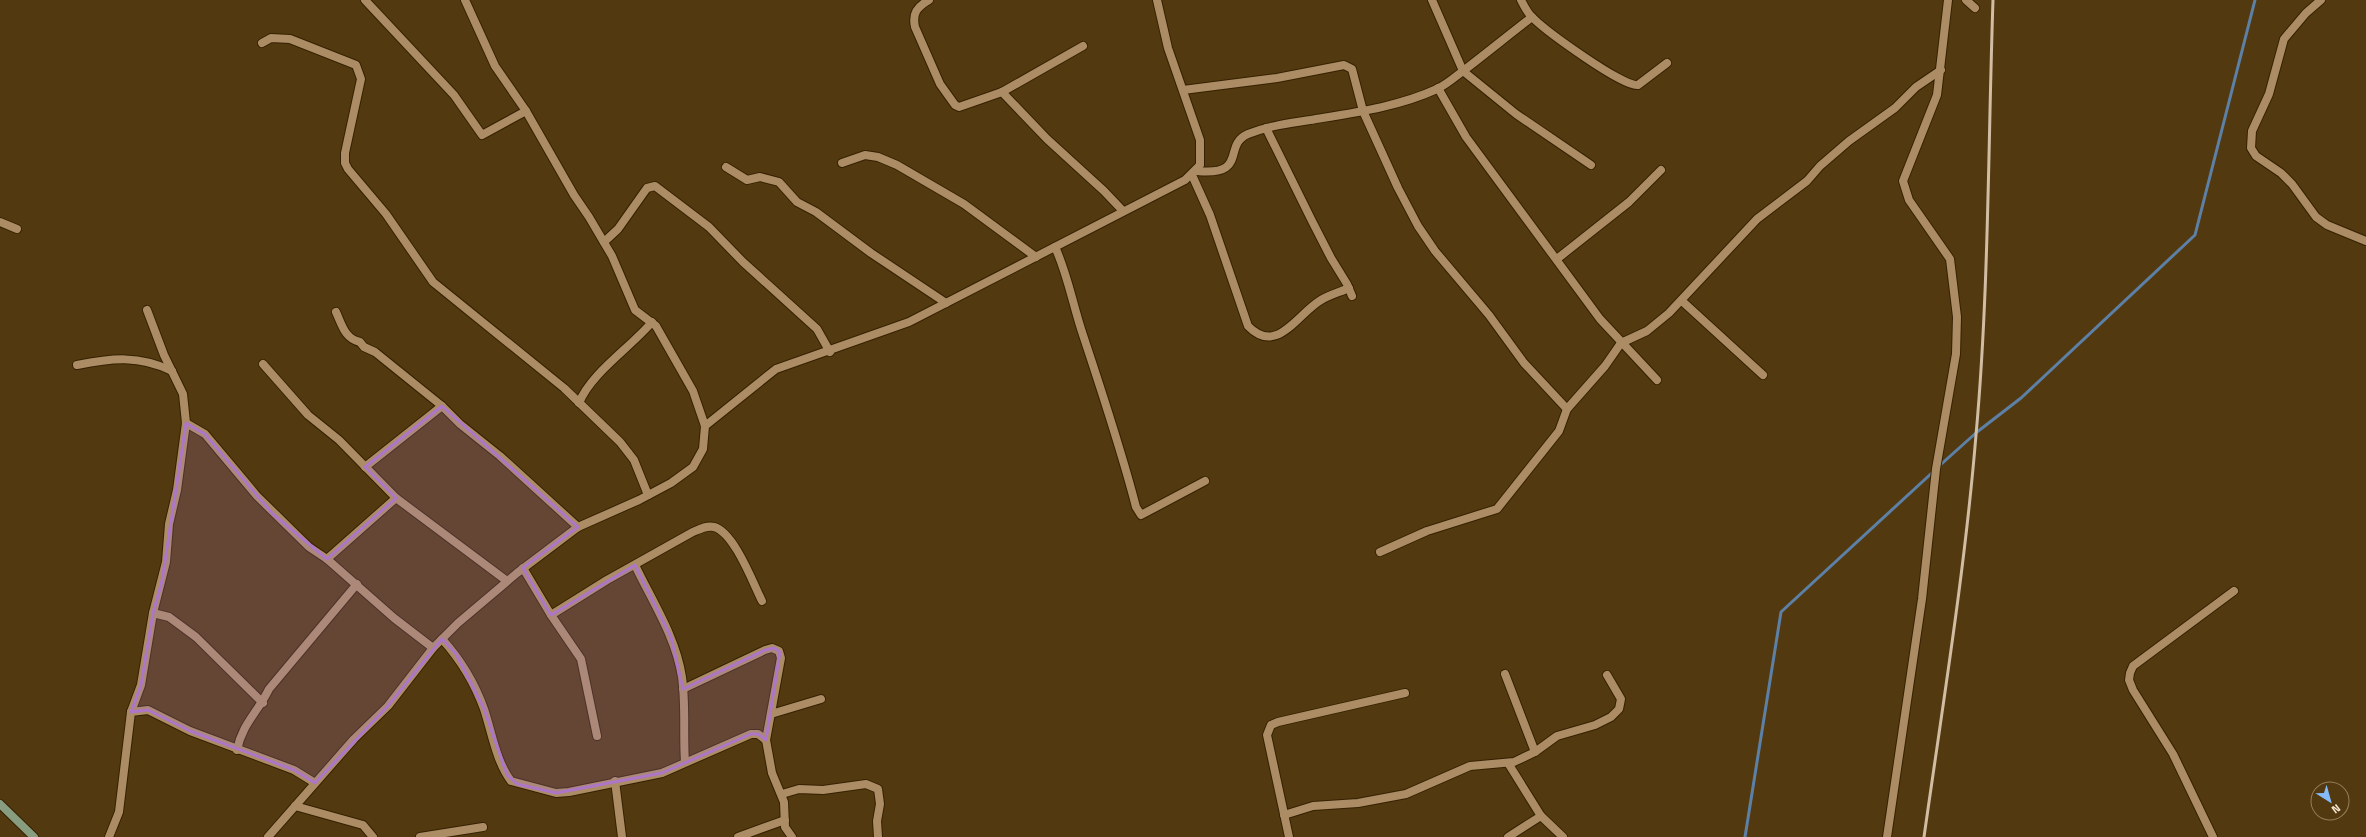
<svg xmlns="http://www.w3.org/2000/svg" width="2366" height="837" viewBox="0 0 2366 837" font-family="'Titillium Web',sans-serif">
  <rect width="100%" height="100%" fill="#53390f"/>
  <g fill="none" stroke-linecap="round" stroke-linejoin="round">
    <g stroke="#5d80a7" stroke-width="3">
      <path d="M 1938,467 L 1977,432 L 2021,398 L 2195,235 L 2255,0"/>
      <path d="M 1745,837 L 1781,612 L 1934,471"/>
    </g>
    <defs>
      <g id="street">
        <path d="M 365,0 L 454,95 L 482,135 L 526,111"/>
        <path d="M 929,0 C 917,7 912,13 915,27 L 940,84 L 955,105 L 959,107 L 1002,92 L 1083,46"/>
        <path d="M 1432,0 L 1463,71 L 1516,114 L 1591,165"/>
        <path d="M 1521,0 C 1524,6 1528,14 1533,18 C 1546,31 1624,88 1638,85 L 1667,63"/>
        <path d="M 1966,0 L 1975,8"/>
        <path d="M 2321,0 L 2306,13 L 2284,39 L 2269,94 L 2252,131 L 2251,148 L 2256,156 L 2281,173 L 2292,184 L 2316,217 L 2327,225 L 2366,241"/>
        <path d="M 262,43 L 271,38 L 290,39 L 356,65 L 361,79 L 345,153 L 345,163 L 348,169 L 386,214 L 433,282 L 564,388 L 620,442 L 634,460 L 648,495"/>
        <path d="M 1438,88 L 1466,137 L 1600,319 L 1657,380"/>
        <path d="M 1183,90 L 1277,78 L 1344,65 L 1352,69 L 1363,111 L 1398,188 L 1418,226 L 1435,251 L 1489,315 L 1524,363 L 1567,409"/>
        <path d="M 1002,92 L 1047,139 L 1104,191 L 1123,211"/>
        <path d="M 1266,128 L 1312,221 L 1331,258 L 1347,284 L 1352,296"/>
        <path d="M 842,163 L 865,155 L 878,157 L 897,165 L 964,204 L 1036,257"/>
        <path d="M 726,167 L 747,180 L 760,177 L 779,182 L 797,202 L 816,212 L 871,253 L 946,303"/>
        <path d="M 1197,171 C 1249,176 1222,145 1248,134 C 1269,126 1289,123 1310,120 C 1352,113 1398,107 1437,89 C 1448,84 1457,75 1467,68 C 1489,51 1510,34 1532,17"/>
        <path d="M 1192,175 L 1210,215 L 1248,326 C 1277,356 1297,314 1321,300 C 1329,295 1340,292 1349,288"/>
        <path d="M 0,222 L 17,229"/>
        <path d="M 604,242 L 618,229 L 647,188 L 655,186 L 709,227 L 743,262 L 817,329 L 830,352"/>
        <path d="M 1055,247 C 1068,275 1073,306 1083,335 C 1102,392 1121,449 1136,507 L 1141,515 L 1205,481"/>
        <path d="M 1557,259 L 1629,202 L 1661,170"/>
        <path d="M 1682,301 L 1763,375"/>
        <path d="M 147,310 L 164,355 L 183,394 L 186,423 L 177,490 L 169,524 L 166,562 L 153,613"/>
        <path d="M 336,312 C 342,325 345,339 360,342 L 364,347 L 375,352 L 442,406 L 460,424 L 500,456 L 578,527"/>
        <path d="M 263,364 L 308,415 L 339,440 L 396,498 L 507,581"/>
        <path d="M 77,365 C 112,358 139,355 172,371"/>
        <path d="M 579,403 C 591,373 630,348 652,322"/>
        <path d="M 186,423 L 205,434 L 257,496 L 309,547 L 327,559 L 394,618 L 433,648"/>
        <path d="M 705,426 L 776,369 L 909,322 L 1185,180 L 1200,165 L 1200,140 L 1168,48 L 1157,0"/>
        <path d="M 365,467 L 442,406"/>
        <path d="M 1380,552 L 1427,531 L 1497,509 L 1559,431 L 1567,409 L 1605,366 L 1621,343 L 1647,331 L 1669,313 L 1757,219 L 1807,181 L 1820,166 L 1849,141 L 1895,108 L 1916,87 L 1941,70"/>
        <path d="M 327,559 L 396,498"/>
        <path d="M 635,565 C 652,601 676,637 682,677 C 686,706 683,734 685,762"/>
        <path d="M 523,568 L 551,615 L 581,659 L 597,736"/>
        <path d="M 551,615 L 607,580 L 691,533 C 698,530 706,525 714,527 C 734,532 753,583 762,601"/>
        <path d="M 442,639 C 460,659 475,684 484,709 C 492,733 496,761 511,781 L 556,793 L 569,792 L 662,773 L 751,734 L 758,734 L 766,740 L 772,773 L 784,802 L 785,827 L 792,837"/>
        <path d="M 1505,674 L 1535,752"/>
        <path d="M 683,689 L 765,650 L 772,648 L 779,651 L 781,658 L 766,740"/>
        <path d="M 131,712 L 141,685 L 153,613 L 169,617 L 196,637 L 263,703"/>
        <path d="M 771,714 L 821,699"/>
        <path d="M 237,750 C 242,724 258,712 269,689 L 357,584"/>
        <path d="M 1508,763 L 1541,816 L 1563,837"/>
        <path d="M 615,781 L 622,837"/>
        <path d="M 782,794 L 799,789 L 823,790 L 866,784 L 878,789 L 880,804 L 877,821 L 878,837"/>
        <path d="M 295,806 L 363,825 L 373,837"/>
        <path d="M 1284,815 L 1313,806 L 1358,803 L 1406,794 L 1470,766 L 1514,762 L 1535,752 L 1557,736 L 1595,725 L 1611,717 L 1619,709 L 1621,699 L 1607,675"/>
        <path d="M 109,837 L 119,812 L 131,712 L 148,710 L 190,731 L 294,770 L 315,783"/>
        <path d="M 268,837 L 354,739 L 388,706 L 433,648 L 458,623 L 517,573 L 578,527 L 639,500 L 671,483 L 693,467 L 703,449 L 705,426 L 693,391 L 656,326 L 635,310 L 612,256 L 589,217 L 574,195 L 526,111 L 495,66 L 465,0"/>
        <path d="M 420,837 L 483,827"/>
        <path d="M 738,837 L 785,820"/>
        <path d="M 1289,837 L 1267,735 L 1271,725 L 1278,722 L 1405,693"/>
        <path d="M 1508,837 L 1541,816"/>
        <path d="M 1887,837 L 1922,599 L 1936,469 L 1956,354 L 1957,317 L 1950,259 L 1909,200 L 1903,181 L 1937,95 L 1948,0"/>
        <path d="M 2213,837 L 2173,754 L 2133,690 L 2129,680 L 2130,673 L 2133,666 L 2234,591"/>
      </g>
      <path id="secondary" d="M 0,804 L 34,837"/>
    </defs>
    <use href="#street" stroke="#352102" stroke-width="10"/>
    <use href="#secondary" stroke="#352102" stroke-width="10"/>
    <use href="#street" stroke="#ab8c64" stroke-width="8"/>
    <use href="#secondary" stroke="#889d80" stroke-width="8"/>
    <path stroke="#d1bda4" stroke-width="3" d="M 1924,837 C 1943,703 1965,569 1976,435 C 1989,291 1988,145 1993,0"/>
  </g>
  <path fill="#ad76c6" fill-opacity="0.2" stroke="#ad76c6" stroke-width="3" stroke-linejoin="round" d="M 442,406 L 578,527 L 523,568 L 551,615 L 635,565 L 671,637 L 683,689 L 765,650 L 774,648 L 780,652 L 766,740 L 758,734 L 751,734 L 662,773 L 556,793 L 517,784 L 507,775 L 484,709 L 456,654 L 442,639 L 388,706 L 315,783 L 294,770 L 190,731 L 148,710 L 131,712 L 141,685 L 153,613 L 162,581 L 186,423 L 205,434 L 273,514 L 327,559 L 396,498 L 365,467 Z"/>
  <g transform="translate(2330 801) rotate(143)"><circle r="19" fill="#53390f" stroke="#957e5d"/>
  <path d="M0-3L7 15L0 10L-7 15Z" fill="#86bbfb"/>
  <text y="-6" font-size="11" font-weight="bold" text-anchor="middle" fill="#f7e6d1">N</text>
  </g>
</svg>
